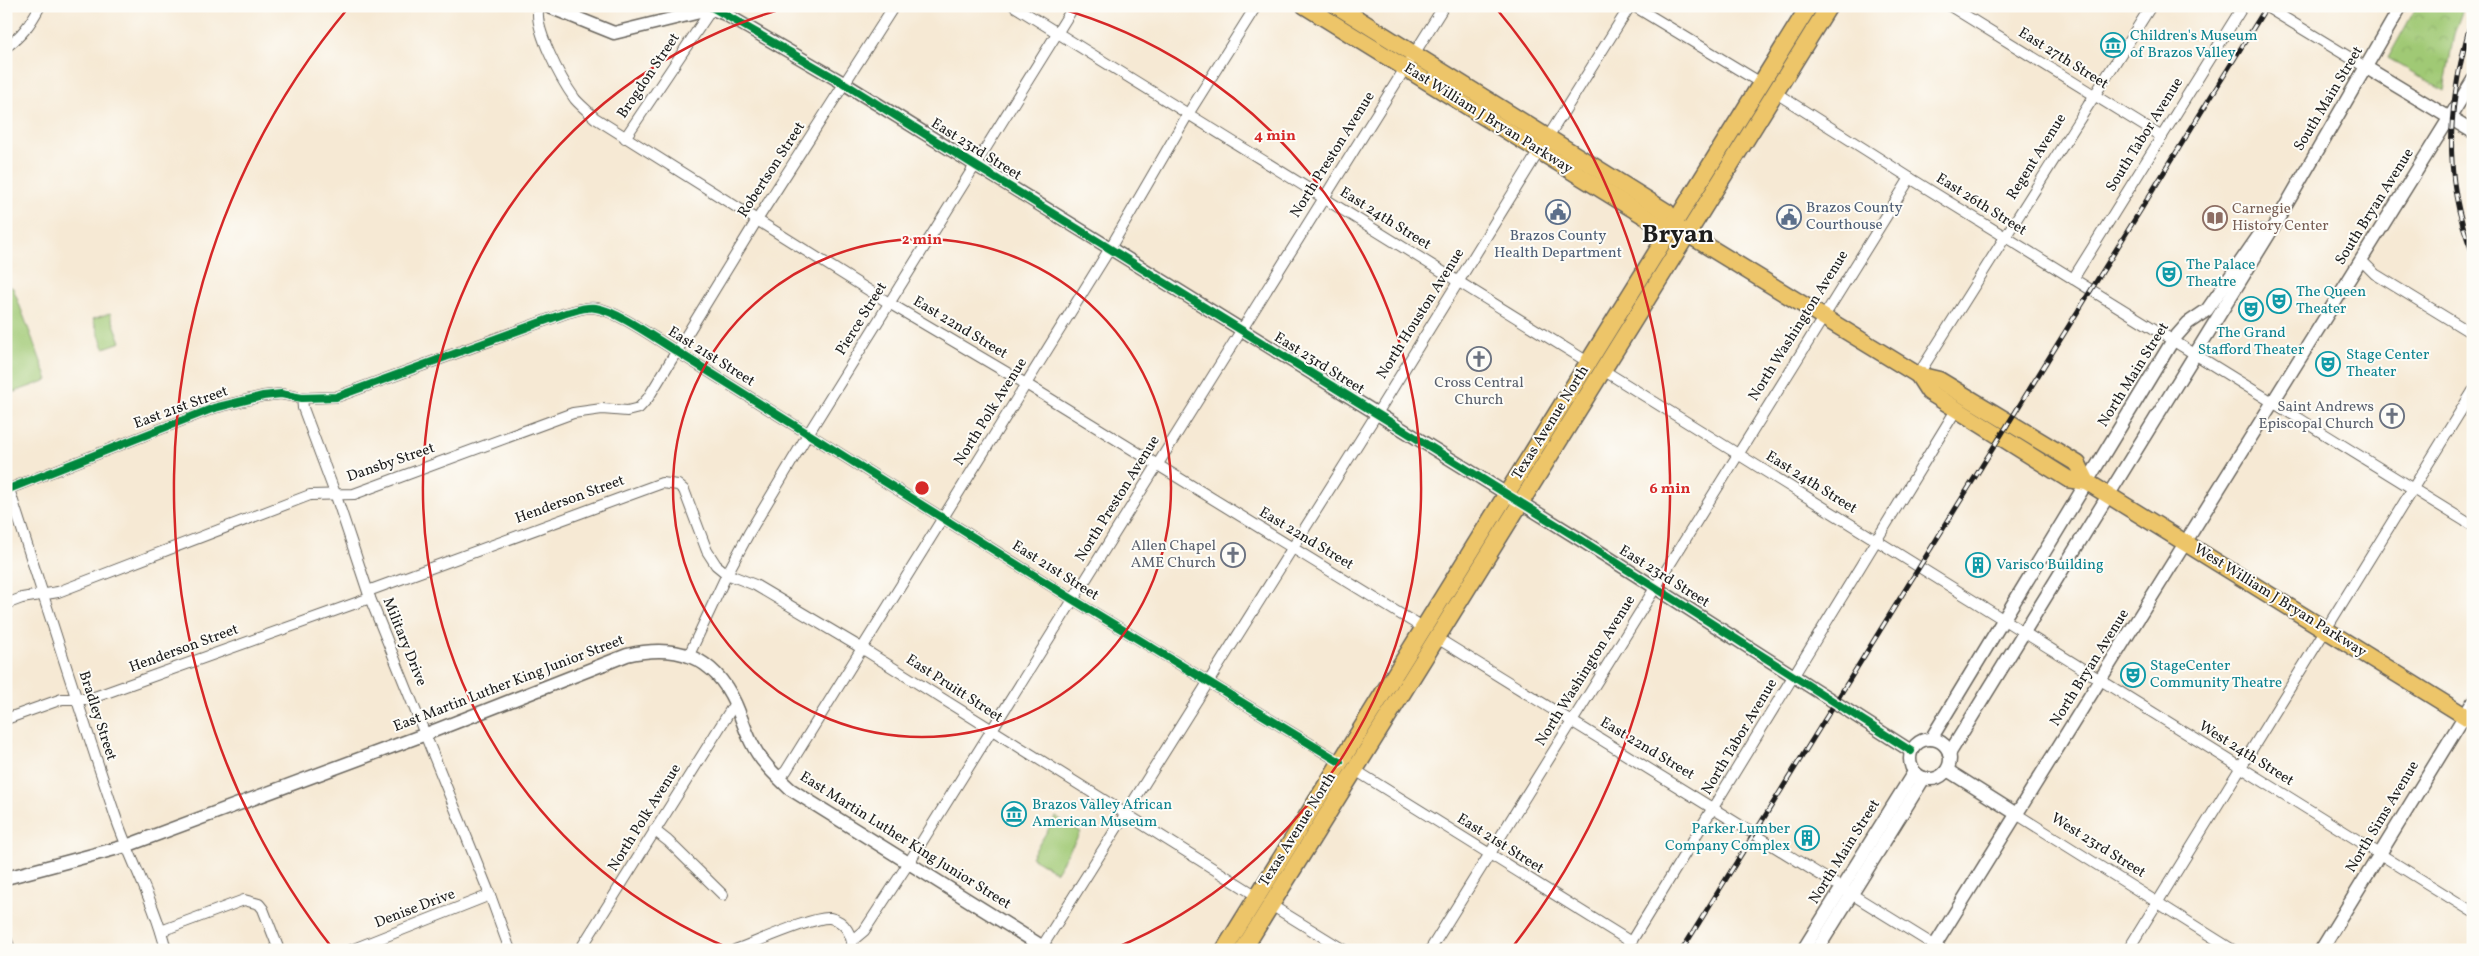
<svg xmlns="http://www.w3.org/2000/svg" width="2479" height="956" viewBox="0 0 2479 956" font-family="Vollkorn,serif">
  <defs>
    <pattern id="park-crowns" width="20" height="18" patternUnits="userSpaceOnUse" patternTransform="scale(1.25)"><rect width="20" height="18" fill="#a0c975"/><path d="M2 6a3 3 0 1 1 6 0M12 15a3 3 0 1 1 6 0" fill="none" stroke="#89ac65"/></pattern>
  </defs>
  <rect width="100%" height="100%" fill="#fdfcf7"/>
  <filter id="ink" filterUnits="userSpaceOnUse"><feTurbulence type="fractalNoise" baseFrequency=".02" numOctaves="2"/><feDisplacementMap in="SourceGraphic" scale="10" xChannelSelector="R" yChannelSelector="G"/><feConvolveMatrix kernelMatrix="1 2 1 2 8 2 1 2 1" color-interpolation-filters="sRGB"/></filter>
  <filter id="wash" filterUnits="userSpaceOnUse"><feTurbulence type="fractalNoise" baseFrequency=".0096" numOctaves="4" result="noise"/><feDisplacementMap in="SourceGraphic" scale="20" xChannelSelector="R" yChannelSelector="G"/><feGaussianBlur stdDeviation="1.12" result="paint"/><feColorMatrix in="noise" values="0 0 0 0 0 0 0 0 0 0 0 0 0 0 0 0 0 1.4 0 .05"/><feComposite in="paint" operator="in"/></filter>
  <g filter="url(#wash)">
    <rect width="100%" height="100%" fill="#f6e9d4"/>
    <path fill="url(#park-crowns)" stroke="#5e7248" d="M 2417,6 L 2464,6 L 2454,34 L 2444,91 L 2388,58 Z"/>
    <g fill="#a0c975" stroke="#5e7248">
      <path d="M 6,284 L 13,288 L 48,380 L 6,395 Z"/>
      <path d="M 110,313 L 121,342 L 104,348 L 93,319 Z"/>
      <path d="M 1056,817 L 1081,832 L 1056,872 L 1031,857 Z"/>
    </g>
  </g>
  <g filter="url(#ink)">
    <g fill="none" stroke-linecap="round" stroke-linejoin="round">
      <defs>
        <g id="minor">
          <path d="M 539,6 C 532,27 562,81 575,99 C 581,106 589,112 595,118 L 889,303 L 1026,384 L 1423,628"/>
          <path d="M 1014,6 L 1588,362"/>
          <path d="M 1634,6 L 1761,83"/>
          <path d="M 1950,6 L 2162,137"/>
          <path d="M 2265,6 L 2367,68"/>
          <path d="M 6,47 C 22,36 31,23 40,6"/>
          <path d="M 1776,93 L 1910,178 L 2473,526"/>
          <path d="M 1548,137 L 1630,6"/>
          <path d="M 625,138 L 713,7"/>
          <path d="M 2361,260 L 2375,274 L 2473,334"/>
          <path d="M 2073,279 L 2243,6"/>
          <path d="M 1603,370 L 2473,912"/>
          <path d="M 1918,375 L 2151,6"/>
          <path d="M 302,398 L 303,408 L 336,496 L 370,598 L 490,895 L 510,950"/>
          <path d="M 9,489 C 44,597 78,706 115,815 C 130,860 155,903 166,950"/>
          <path d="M 6,490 L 214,408 L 263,396 L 281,394 L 302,398 L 336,397 L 566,313 C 575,311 586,306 596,308 C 617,311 656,339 676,351 L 1072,599 L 1340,762"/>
          <path d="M 368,591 L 662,483 L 678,485 L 684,490 L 707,551 L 716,565 L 727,574 L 755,585 L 863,649 L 1257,896"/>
          <path d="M 6,604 L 22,598 L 58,592 L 310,495 L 354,494 L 573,413 L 602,409 L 627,411 L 639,408 L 648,398 L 757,220 L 894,6"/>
          <path d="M 1437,638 L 1942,950"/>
          <path d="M 689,655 L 727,574 L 749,533 L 808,434 L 1074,6"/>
          <path d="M 6,719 L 62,699 L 89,699 L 370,598"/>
          <path d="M 1355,770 L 1631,942"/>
          <path d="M 778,778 L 786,771 L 1109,250 L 1188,114 L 1256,6"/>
          <path d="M 2018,815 L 2233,950"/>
          <path d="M 654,830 L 668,841 L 723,895"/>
          <path d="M 1271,905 L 1344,950"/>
          <path d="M 161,931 L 244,900 L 259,904 L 263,909 L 279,950"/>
          <path d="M 6,938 L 10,950"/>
          <path d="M 852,941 L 864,931 L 908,864 L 1444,6"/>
          <path d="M 351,950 L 490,895"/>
          <path d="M 580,950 L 735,703"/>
          <path d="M 735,950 C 755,943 813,916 830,918 C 846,921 852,936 853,950"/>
          <path d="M 1040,950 L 1376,415 L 1539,151"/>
          <path d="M 1430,950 L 1910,178"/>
          <path d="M 1626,950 L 1956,410"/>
          <path d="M 2128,950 L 2473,391"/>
        </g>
        <g id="tertiary">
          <path d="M 547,6 L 614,33 L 712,9 L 725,14 L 845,84 L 1581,540 L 1911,751"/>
          <path d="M 2367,68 L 2473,132"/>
          <path d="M 1931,739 L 2173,340 L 2188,323 L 2207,310 L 2262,231"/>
          <circle cx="1930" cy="759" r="20"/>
          <path d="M 1949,754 L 2274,226 L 2401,6"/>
          <path d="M 1947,770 L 2018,815"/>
          <path d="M 6,878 L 126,846 L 426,734 L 627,655 C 676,644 713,655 735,703 C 741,716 745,730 751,742 C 760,761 775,775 790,789 L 1048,950"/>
          <path d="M 1803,950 L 1914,772"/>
          <path d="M 1817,950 L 1924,778"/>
          <path d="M 1932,950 L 2473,80"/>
          <path d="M 2321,950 L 2473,702"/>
        </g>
        <g id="primary">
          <path d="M 1305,6 L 1659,225 L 1673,225 L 1918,375 L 1939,380 L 2078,464 L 2087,482"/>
          <path d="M 1337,6 L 1667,212 L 1673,225"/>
          <path d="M 1918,375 L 1929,392 L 2068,479 L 2087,482 L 2473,721"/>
          <path d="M 1224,950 L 1809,6"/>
          <path d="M 1243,950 L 1829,6"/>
        </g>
      </defs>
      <use href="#minor" stroke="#68645c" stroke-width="12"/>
      <use href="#tertiary" stroke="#68645c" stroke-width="15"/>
      <use href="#primary" stroke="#68645c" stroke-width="19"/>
      <use href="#minor" stroke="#fff" stroke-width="10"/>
      <use href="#tertiary" stroke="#fff" stroke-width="12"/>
      <use href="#primary" stroke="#edc569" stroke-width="16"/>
      <defs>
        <g id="rail">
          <path d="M 2473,15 C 2449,96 2440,174 2473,254"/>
          <path d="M 1682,950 L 2267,6"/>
        </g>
      </defs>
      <use href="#rail" stroke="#1c1c1c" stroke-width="5"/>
      <use href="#rail" stroke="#fdfcf7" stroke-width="3" stroke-dasharray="9" stroke-linecap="butt"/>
      <defs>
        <g id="cycleway">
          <path d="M 710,6 L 845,84 L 976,166 L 1581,540 L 1911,751"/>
          <path d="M 6,490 L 214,408 L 263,396 L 281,394 L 302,398 L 336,397 L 566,313 C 575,311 586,306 596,308 C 617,311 656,339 676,351 L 1072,599 L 1340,762"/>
        </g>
      </defs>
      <use href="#cycleway" stroke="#fdfcf7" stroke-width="11"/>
      <use href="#cycleway" stroke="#00873e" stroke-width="8"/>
    </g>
  </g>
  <g fill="none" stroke="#d62828" stroke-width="2.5">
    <circle cx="922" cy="488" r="249"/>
    <path d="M731 949A499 499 0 0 1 789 7M1055 7A499 499 0 0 1 1113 949"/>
    <path d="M333 949A748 748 0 0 1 349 7M1495 7A748 748 0 0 1 1511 949"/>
  </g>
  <defs>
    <symbol id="museum-ring" viewBox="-11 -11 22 22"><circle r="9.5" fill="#fdfcf7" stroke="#0f9aa8" stroke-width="1.5"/><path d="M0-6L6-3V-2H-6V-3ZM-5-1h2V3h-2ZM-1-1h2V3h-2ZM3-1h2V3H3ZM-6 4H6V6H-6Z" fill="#0f9aa8"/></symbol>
    <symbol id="civic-ring" viewBox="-11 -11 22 22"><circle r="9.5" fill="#fdfcf7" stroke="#5c6f8a" stroke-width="1.5"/><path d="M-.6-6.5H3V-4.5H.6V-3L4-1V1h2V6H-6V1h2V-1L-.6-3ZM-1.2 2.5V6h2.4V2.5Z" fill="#5c6f8a"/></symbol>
    <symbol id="library-ring" viewBox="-11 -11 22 22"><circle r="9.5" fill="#fdfcf7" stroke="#8d6e63" stroke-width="1.5"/><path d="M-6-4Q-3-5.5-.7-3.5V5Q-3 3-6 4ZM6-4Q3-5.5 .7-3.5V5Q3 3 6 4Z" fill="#8d6e63"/></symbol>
    <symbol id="theatre-ring" viewBox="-11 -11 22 22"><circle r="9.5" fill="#fdfcf7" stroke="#0f9aa8" stroke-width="1.5"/><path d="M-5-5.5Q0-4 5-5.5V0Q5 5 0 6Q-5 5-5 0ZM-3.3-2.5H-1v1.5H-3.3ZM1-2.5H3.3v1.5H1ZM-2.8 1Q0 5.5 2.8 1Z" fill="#0f9aa8"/></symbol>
    <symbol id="church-ring" viewBox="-11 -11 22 22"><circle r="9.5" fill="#fdfcf7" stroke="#6b7280" stroke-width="1.5"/><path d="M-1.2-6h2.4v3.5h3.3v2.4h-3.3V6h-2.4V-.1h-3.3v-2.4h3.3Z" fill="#6b7280"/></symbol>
    <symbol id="building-ring" viewBox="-11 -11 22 22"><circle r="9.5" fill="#fdfcf7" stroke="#0f9aa8" stroke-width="1.5"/><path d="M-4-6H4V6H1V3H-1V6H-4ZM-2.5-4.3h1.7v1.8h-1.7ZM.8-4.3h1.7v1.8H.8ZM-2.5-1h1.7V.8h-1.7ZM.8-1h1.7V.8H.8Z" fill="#0f9aa8"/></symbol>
  </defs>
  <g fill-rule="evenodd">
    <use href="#museum-ring" x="2099" y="31" width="28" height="28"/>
    <use href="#civic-ring" x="1544" y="198" width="28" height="28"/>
    <use href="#civic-ring" x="1775" y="203" width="28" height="28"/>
    <use href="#library-ring" x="2201" y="204" width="28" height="28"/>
    <use href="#theatre-ring" x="2155" y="260" width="28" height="28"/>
    <use href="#theatre-ring" x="2265" y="287" width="28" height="28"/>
    <use href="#theatre-ring" x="2237" y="295" width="28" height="28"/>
    <use href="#church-ring" x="1465" y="345" width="28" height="28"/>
    <use href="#theatre-ring" x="2314" y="350" width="28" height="28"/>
    <use href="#church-ring" x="2378" y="402" width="28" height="28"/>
    <use href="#church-ring" x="1219" y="541" width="28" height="28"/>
    <use href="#building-ring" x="1964" y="551" width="28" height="28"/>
    <use href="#theatre-ring" x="2119" y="661" width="28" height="28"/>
    <use href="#museum-ring" x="1000" y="800" width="28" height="28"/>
    <use href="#building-ring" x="1793" y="824" width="28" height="28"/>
  </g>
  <g text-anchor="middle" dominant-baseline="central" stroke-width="4" stroke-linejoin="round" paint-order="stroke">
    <g font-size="15" fill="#0d838f" stroke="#fdfcf7" text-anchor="start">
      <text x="2130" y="36">Children's Museum<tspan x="2130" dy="17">of Brazos Valley</tspan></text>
      <text x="2186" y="265">The Palace<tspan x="2186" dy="17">Theatre</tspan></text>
      <text x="2296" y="292">The Queen<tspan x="2296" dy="17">Theater</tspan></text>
      <text x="2251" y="333" text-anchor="middle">The Grand<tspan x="2251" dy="17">Stafford Theater</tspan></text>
      <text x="2346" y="355">Stage Center<tspan x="2346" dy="17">Theater</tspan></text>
      <text x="1996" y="565">Varisco Building</text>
      <text x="2150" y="666">StageCenter<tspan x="2150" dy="17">Community Theatre</tspan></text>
      <text x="1032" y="805">Brazos Valley African<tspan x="1032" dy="17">American Museum</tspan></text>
      <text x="1790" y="829" text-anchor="end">Parker Lumber<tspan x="1790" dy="17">Company Complex</tspan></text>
    </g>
    <g font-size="15" fill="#1c1c1c" stroke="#fdfcf7">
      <text transform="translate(2063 59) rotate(32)">East 27th Street</text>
      <text transform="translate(649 76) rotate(-56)">Brogdon Street</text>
      <text transform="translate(2329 99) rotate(-59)">South Main Street</text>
      <text transform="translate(1488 119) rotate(32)">East William J Bryan Parkway</text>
      <text transform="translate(2145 135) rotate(-58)">South Tabor Avenue</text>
      <text transform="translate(976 150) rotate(32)">East 23rd Street</text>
      <text transform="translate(1333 155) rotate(-58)">North Preston Avenue</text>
      <text transform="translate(2037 157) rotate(-58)">Regent Avenue</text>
      <text transform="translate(772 170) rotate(-57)">Robertson Street</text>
      <text transform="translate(1981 205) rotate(32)">East 26th Street</text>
      <text transform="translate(2375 207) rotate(-58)">South Bryan Avenue</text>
      <text transform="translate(1385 219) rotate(32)">East 24th Street</text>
      <text transform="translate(1421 314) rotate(-58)">North Houston Avenue</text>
      <text transform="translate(862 319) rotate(-58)">Pierce Street</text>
      <text transform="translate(1799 326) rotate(-58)">North Washington Avenue</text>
      <text transform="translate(960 328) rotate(31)">East 22nd Street</text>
      <text transform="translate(711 357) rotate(32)">East 21st Street</text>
      <text transform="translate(1319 364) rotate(32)">East 23rd Street</text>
      <text transform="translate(2134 375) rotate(-58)">North Main Street</text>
      <text transform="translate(181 408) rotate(-20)">East 21st Street</text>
      <text transform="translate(991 412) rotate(-58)">North Polk Avenue</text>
      <text transform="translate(1551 423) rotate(-58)">Texas Avenue North</text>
      <text transform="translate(391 463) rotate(-19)">Dansby Street</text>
      <text transform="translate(1811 483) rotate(32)">East 24th Street</text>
      <text transform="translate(1118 499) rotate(-58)">North Preston Avenue</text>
      <text transform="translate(570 500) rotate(-20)">Henderson Street</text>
      <text transform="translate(1306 539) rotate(31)">East 22nd Street</text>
      <text transform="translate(1055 571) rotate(32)">East 21st Street</text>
      <text transform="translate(1664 577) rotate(32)">East 23rd Street</text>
      <text transform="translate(2280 601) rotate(32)">West William J Bryan Parkway</text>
      <text transform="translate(404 642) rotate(68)">Military Drive</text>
      <text transform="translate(184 649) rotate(-20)">Henderson Street</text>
      <text transform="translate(2090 668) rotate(-58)">North Bryan Avenue</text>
      <text transform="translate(1586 671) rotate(-58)">North Washington Avenue</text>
      <text transform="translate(509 684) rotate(-21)">East Martin Luther King Junior Street</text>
      <text transform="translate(954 689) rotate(33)">East Pruitt Street</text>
      <text transform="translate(97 716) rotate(72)">Bradley Street</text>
      <text transform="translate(1740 737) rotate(-59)">North Tabor Avenue</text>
      <text transform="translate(1647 749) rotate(31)">East 22nd Street</text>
      <text transform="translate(2246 754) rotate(32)">West 24th Street</text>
      <text transform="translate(2383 817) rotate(-59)">North Sims Avenue</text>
      <text transform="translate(645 818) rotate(-58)">North Polk Avenue</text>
      <text transform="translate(1298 830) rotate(-58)">Texas Avenue North</text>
      <text transform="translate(905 841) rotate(32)">East Martin Luther King Junior Street</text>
      <text transform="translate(1500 844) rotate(32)">East 21st Street</text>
      <text transform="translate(2098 846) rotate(32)">West 23rd Street</text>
      <text transform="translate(1845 852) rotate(-58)">North Main Street</text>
      <text transform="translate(415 909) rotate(-21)">Denise Drive</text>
    </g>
    <g font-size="15" fill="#4e5e75" stroke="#fdfcf7" text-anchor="start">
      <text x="1806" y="208">Brazos County<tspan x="1806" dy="17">Courthouse</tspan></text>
      <text x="1558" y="236" text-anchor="middle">Brazos County<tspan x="1558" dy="17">Health Department</tspan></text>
    </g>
    <g font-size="15" fill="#785e54" stroke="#fdfcf7" text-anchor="start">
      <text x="2232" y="209">Carnegie<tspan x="2232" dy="17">History Center</tspan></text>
    </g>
    <g font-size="15" fill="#5b616d" stroke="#fdfcf7" text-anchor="end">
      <text x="1479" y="383" text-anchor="middle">Cross Central<tspan x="1479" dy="17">Church</tspan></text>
      <text x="2374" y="407">Saint Andrews<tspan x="2374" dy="17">Episcopal Church</tspan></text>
      <text x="1216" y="546">Allen Chapel<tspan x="1216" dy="17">AME Church</tspan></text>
    </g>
    <g font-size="25" font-weight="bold" fill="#1c1c1c" stroke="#fdfcf7">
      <text x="1678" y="235">Bryan</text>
    </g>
  </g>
  <circle cx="922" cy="488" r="8" fill="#d62828" stroke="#fdfcf7" stroke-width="2.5"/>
  <g font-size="15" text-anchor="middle" font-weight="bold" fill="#d62828" stroke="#fdfcf7" stroke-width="4" stroke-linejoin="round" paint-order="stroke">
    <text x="1275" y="140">4 min</text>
    <text x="922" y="244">2 min</text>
    <text x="1670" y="493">6 min</text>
  </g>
  <rect width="2479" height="956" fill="none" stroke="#fdfcf7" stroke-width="25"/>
</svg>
